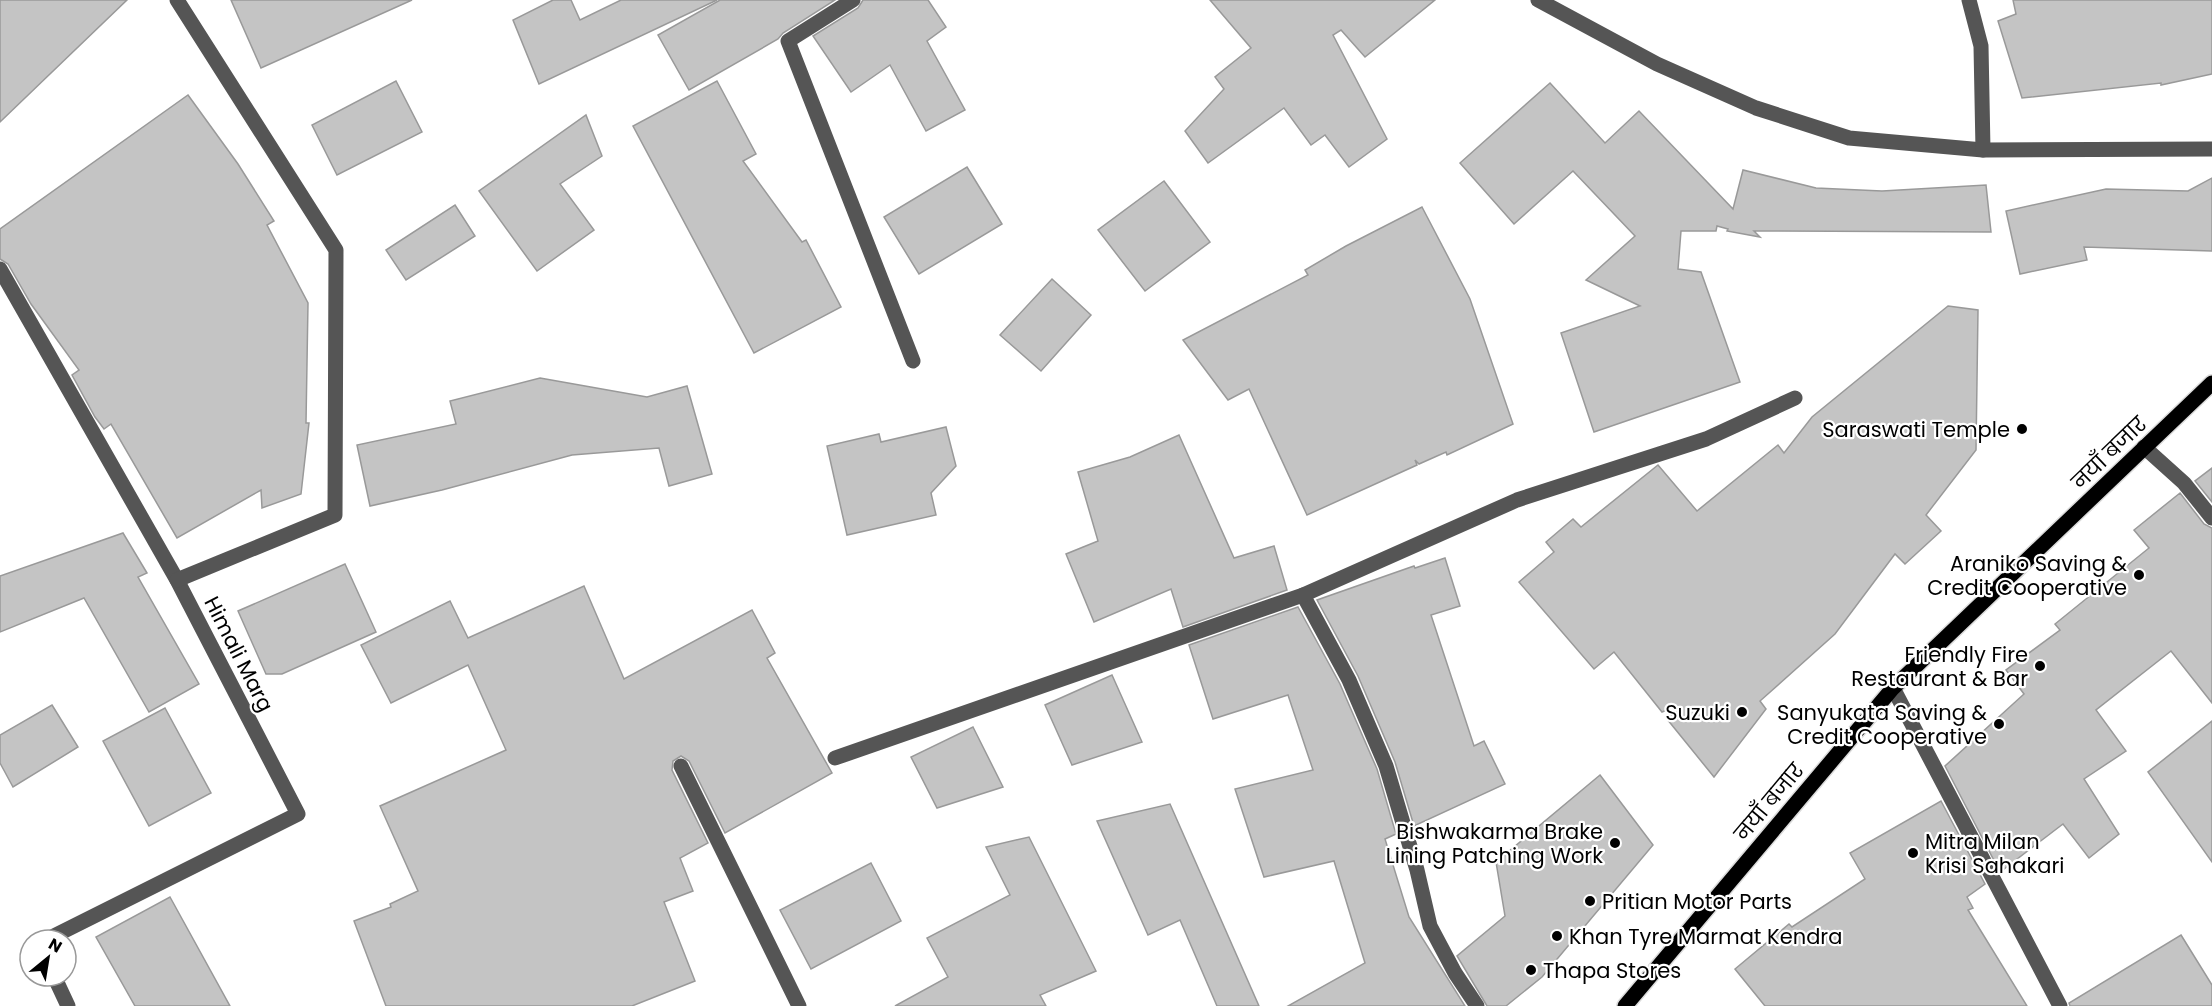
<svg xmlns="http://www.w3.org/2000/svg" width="2212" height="1006" viewBox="0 0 2212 1006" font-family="Poppins,'Noto Sans Devanagari',sans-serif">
  <rect width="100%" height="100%" fill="#fff"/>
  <g fill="#c4c4c4" stroke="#999" stroke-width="1.5">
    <path d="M 0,0 L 127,0 L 0,122 Z"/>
    <path d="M 231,0 L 412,0 L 261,68 Z"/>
    <path d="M 553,0 L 571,0 L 580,20 L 621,0 L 717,0 L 539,84 L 513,20 Z"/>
    <path d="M 720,0 L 835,0 L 783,33 L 778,39 L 689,90 L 658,35 Z"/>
    <path d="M 863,0 L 928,0 L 946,27 L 927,41 L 965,110 L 926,131 L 890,65 L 851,92 L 813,36 L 858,8 Z"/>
    <path d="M 1210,0 L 1435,0 L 1365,57 L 1341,30 L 1333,35 L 1387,139 L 1349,167 L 1325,135 L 1311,145 L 1284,108 L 1208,163 L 1185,131 L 1224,89 L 1215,77 L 1251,48 Z"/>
    <path d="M 2013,0 L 2212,0 L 2212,74 L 2161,85 L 2161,83 L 2022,98 L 1998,21 L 2016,14 Z"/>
    <path d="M 396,81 L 422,132 L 337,175 L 312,125 Z"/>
    <path d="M 717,81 L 756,154 L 743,161 L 802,242 L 806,240 L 841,307 L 754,353 L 633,126 Z"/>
    <path d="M 1550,83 L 1605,143 L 1639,111 L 1733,209 L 1743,170 L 1816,188 L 1882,191 L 1986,185 L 1991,232 L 1754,231 L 1760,237 L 1727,231 L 1728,229 L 1717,226 L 1716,231 L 1681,231 L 1678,269 L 1701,272 L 1740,382 L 1594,432 L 1561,333 L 1640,306 L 1586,280 L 1635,236 L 1573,171 L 1514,224 L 1460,163 Z"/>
    <path d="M 188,95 L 238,164 L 274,221 L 267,225 L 308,303 L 306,423 L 309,423 L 301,494 L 262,508 L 261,490 L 177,538 L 111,424 L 104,429 L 95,417 L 72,375 L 79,370 L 31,304 L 8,264 L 0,259 L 0,229 Z"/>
    <path d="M 586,115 L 602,156 L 560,184 L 594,230 L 537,271 L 479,191 Z"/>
    <path d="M 967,167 L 1002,224 L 919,274 L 884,217 Z"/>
    <path d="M 2212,178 L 2212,251 L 2084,247 L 2087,260 L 2020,274 L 2006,211 L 2106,189 L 2188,191 Z"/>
    <path d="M 1164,181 L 1210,242 L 1145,291 L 1098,230 Z"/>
    <path d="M 455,205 L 475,236 L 406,280 L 386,250 Z"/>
    <path d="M 1422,207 L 1470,299 L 1513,424 L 1447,455 L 1446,452 L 1419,464 L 1415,460 L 1417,465 L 1307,515 L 1249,389 L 1228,400 L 1183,340 L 1308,275 L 1305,270 L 1346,246 Z"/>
    <path d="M 1052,279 L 1091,315 L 1041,371 L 1000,335 Z"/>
    <path d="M 1948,306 L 1978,310 L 1976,450 L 1926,515 L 1941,531 L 1905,564 L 1895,554 L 1835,634 L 1760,701 L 1766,709 L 1714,777 L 1667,719 L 1676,711 L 1674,707 L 1662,712 L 1614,652 L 1594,669 L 1519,582 L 1554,552 L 1546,542 L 1573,519 L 1581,527 L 1658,465 L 1697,511 L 1778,445 L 1784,453 L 1812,417 Z"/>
    <path d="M 540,378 L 647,397 L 687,386 L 712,474 L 669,486 L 659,448 L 572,455 L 442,490 L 370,506 L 357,445 L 456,424 L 450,401 Z"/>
    <path d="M 946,427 L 956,466 L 931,493 L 936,515 L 847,535 L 827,446 L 879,434 L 881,442 Z"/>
    <path d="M 1179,435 L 1234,558 L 1274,546 L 1287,590 L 1183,627 L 1171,589 L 1094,622 L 1066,554 L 1098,541 L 1078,472 L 1130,457 Z"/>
    <path d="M 2212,468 L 2212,502 L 2195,481 Z"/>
    <path d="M 2180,493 L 2204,524 L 2212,528 L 2212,703 L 2171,651 L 2096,710 L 2126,751 L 2084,779 L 2119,834 L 2089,858 L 2063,824 L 2000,872 L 1945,766 L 2024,694 L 2006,670 L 2060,630 L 2055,624 L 2149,548 L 2134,530 Z"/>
    <path d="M 123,533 L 147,573 L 138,577 L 199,684 L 149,712 L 84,598 L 0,632 L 0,576 Z"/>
    <path d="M 1445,558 L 1460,606 L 1431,615 L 1474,746 L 1484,741 L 1505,784 L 1414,826 L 1395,762 L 1358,676 L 1317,600 L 1414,566 L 1415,568 Z"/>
    <path d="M 345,564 L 376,632 L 282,674 L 266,674 L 238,611 Z"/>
    <path d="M 584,586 L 624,679 L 752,610 L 775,653 L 767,658 L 832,773 L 725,833 L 689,761 L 681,756 L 673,761 L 672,770 L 708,843 L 680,858 L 693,891 L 664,902 L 695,981 L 632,1006 L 386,1006 L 354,921 L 391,907 L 390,904 L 418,891 L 380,806 L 506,750 L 468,665 L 391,703 L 361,645 L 450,601 L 468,638 Z"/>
    <path d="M 1298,607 L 1340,684 L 1377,769 L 1396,834 L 1385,839 L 1409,917 L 1465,1006 L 1288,1006 L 1365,963 L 1334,861 L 1264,877 L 1235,789 L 1313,770 L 1288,695 L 1213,719 L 1189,645 Z"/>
    <path d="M 1112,675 L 1142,742 L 1072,765 L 1045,705 Z"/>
    <path d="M 52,705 L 78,747 L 13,787 L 0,763 L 0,735 Z"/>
    <path d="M 165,708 L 211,793 L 149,826 L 103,741 Z"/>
    <path d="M 2212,721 L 2212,862 L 2148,772 Z"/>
    <path d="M 973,727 L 1003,787 L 937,808 L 911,757 Z"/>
    <path d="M 1600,775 L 1653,845 L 1542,977 L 1506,1006 L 1487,1006 L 1457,956 L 1505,916 L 1496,862 Z"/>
    <path d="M 1941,801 L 1985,884 L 1967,897 L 1973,908 L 1968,910 L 2027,1006 L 1765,1006 L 1735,969 L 1789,924 L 1792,927 L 1865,879 L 1850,853 Z"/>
    <path d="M 1170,804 L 1259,1006 L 1217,1006 L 1180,920 L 1148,935 L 1097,821 Z"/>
    <path d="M 1029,837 L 1096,971 L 1040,995 L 1046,1006 L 895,1006 L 948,977 L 927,938 L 1010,895 L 986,847 Z"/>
    <path d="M 871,863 L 901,921 L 811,969 L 780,910 Z"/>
    <path d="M 170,897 L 230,1006 L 135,1006 L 96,937 Z"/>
    <path d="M 2181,935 L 2212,985 L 2212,1006 L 2070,1006 L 2069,1003 Z"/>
  </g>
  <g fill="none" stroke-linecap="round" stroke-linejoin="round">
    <defs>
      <path id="major" d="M 1625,1006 L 1893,688 L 2212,383"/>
    </defs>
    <use href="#major" stroke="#dbdbdb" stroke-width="18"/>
    <g stroke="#555" stroke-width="15">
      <path d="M 853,0 L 788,41 L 913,361"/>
      <path d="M 1538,0 L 1657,64 L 1756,108 L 1849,138 L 1983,150 L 2212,149"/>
      <path d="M 1969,0 L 1981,46 L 1983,150"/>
      <path d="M 0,269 L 177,580 L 298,814 L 46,940"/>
      <path d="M 2144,447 L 2184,483 L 2212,518"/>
      <path d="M 177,580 L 335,515 L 336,250 L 177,0"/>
      <path d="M 1303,595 L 1349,680 L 1386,766 L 1417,870 L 1430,926 L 1455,973 L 1477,1006"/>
      <path d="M 1893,688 L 2060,1006"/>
      <path d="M 835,758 L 1303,595 L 1517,500 L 1706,439 L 1795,398"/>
      <path d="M 681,766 L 799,1006"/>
      <path d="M 54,976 L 68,1006"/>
    </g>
    <use href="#major" stroke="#000" stroke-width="15"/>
  </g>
  <g fill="#000" stroke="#fff" stroke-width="2">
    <circle cx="2022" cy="429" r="6"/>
    <circle cx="2139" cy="575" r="6"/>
    <circle cx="2040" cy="666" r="6"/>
    <circle cx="1742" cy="712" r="6"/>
    <circle cx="1999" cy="724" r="6"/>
    <circle cx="1615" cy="843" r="6"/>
    <circle cx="1913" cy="853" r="6"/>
    <circle cx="1590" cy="901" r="6"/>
    <circle cx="1557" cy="936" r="6"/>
    <circle cx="1531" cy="970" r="6"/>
  </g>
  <g text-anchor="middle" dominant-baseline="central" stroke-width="4.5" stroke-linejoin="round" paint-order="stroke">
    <g font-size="21" fill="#000" stroke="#fff" text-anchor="end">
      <text x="2010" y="429">Saraswati Temple</text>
      <text x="2127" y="563">Araniko Saving &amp;<tspan x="2127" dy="24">Credit Cooperative</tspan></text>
      <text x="2028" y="654">Friendly Fire<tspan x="2028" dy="24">Restaurant &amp; Bar</tspan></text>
      <text x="1730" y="712">Suzuki</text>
      <text x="1987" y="712">Sanyukata Saving &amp;<tspan x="1987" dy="24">Credit Cooperative</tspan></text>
      <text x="1603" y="831">Bishwakarma Brake<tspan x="1603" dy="24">Lining Patching Work</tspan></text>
      <text x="1925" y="841" text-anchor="start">Mitra Milan<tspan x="1925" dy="24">Krisi Sahakari</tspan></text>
      <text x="1602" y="901" text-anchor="start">Pritian Motor Parts</text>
      <text x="1569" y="936" text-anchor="start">Khan Tyre Marmat Kendra</text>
      <text x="1543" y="970" text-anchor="start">Thapa Stores</text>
    </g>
    <g font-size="21" fill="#000" stroke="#fff">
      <text transform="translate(2109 453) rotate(-44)">नयाँ बजार</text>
      <text transform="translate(239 654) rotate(63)">Himali Marg</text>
      <text transform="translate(1769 802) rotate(-50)">नयाँ बजार</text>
    </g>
  </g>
  <g transform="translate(48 958) rotate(30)"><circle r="28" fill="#ffffff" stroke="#999999" stroke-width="1.5"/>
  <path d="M0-4.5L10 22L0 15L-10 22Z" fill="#000000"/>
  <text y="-9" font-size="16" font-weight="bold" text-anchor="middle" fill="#000000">N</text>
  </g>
</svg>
